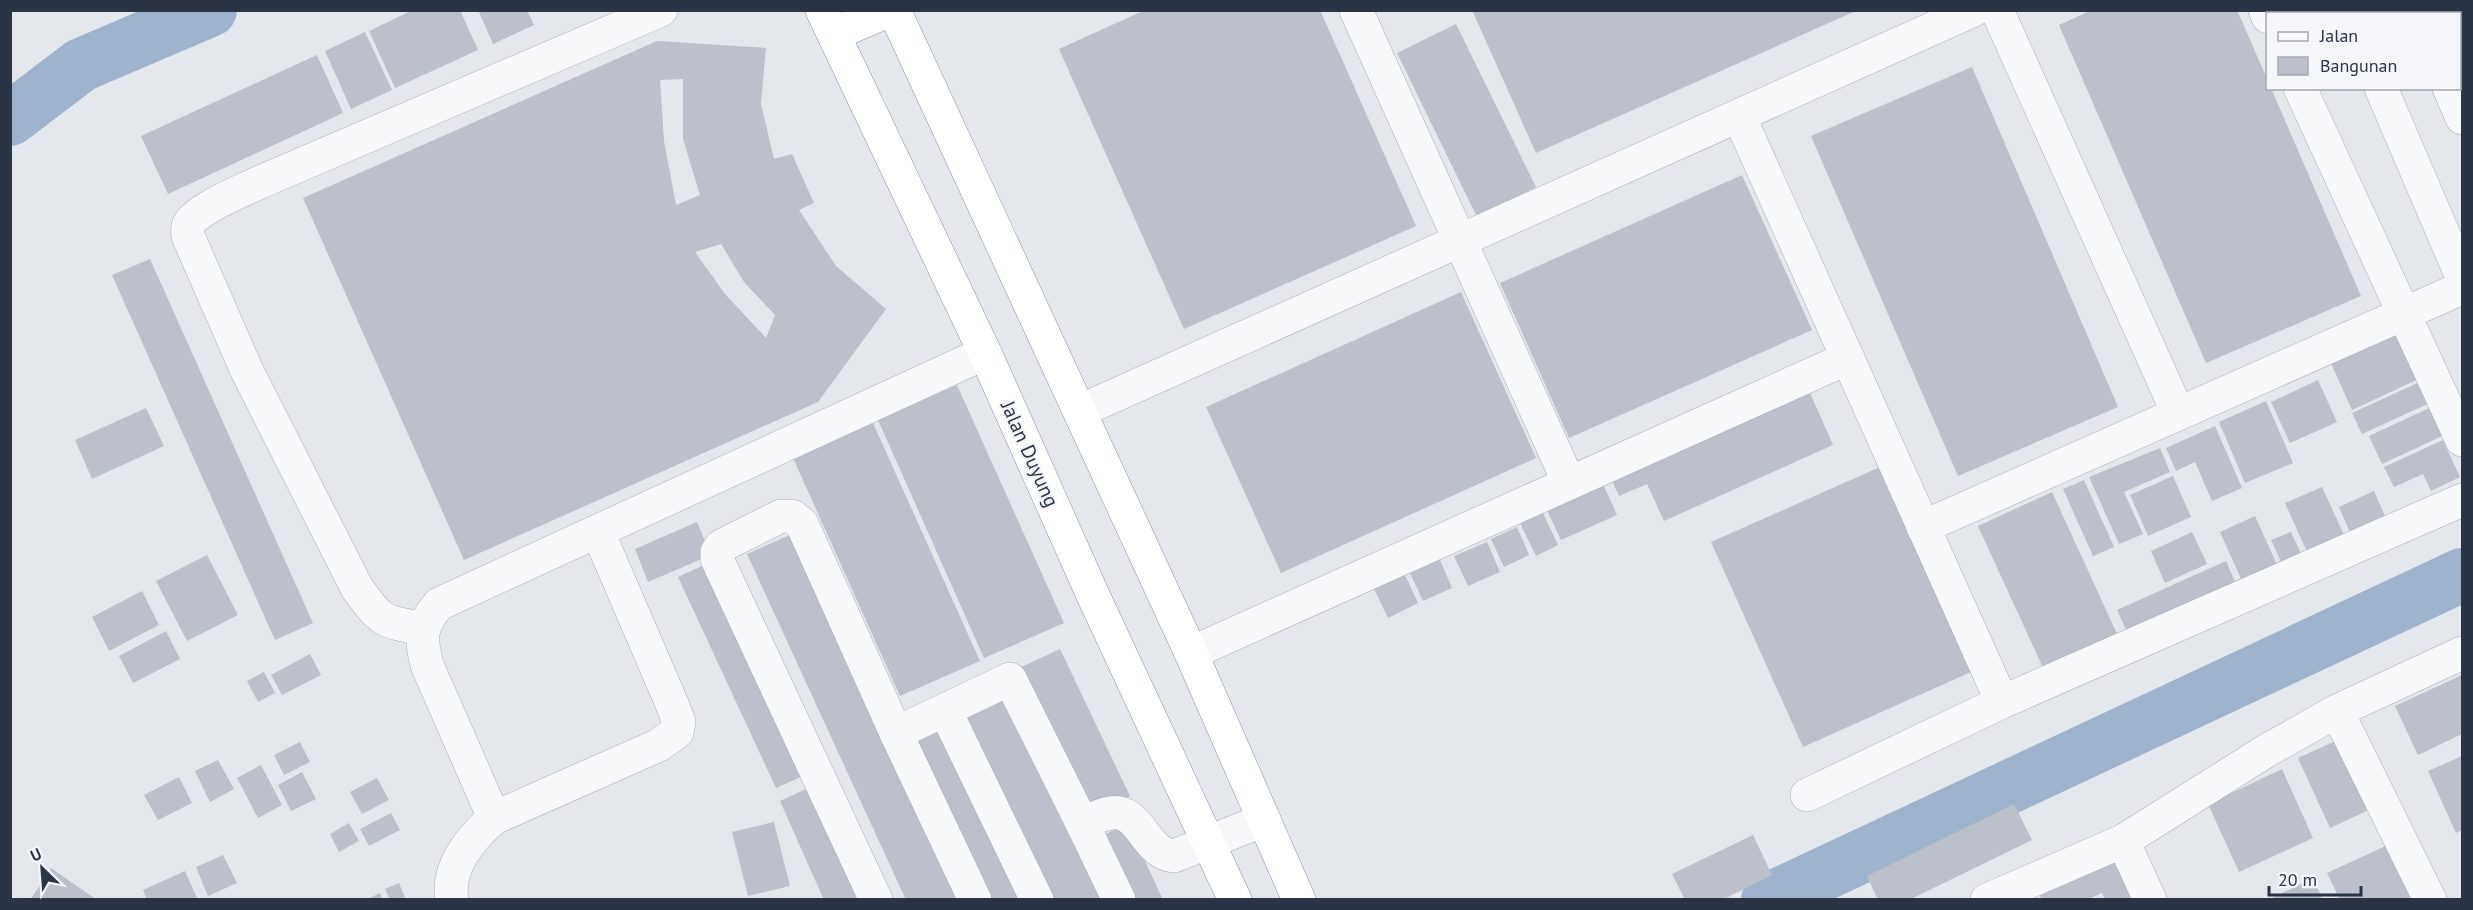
<svg xmlns="http://www.w3.org/2000/svg" width="2473" height="910" viewBox="0 0 2473 910" font-family="'PT Sans',sans-serif">
  <rect width="100%" height="100%" fill="#e4e7ec"/>
  <g fill="none" stroke-linecap="round" stroke-linejoin="round">
    <g stroke="#9fb4cc" stroke-width="54">
      <path d="M 10,119 L 81,65 L 210,10"/>
      <path d="M 1768,900 L 2462,575"/>
    </g>
  </g>
  <g fill="#bbc0ca" fill-rule="evenodd">
    <path d="M 413,10 L 460,10 L 478,50 L 395,88 L 369,31 Z"/>
    <path d="M 478,10 L 527,10 L 534,25 L 493,44 Z"/>
    <path d="M 1145,10 L 1320,10 L 1416,226 L 1184,329 L 1059,49 Z"/>
    <path d="M 1472,10 L 1858,10 L 1536,153 Z"/>
    <path d="M 2092,10 L 2237,10 L 2268,81 L 2268,88 L 2271,88 L 2361,296 L 2206,363 L 2059,25 Z"/>
    <path d="M 1456,24 L 1536,187 L 1477,217 L 1397,53 Z"/>
    <path d="M 365,32 L 392,90 L 351,109 L 325,51 Z"/>
    <path d="M 657,41 L 766,48 L 761,104 L 774,159 L 792,154 L 814,203 L 799,210 L 836,266 L 886,309 L 818,402 L 464,560 L 303,198 ZM 683,79 L 683,139 L 700,195 L 676,205 L 664,141 L 660,80 ZM 721,244 L 744,282 L 775,315 L 766,338 L 725,294 L 695,252 Z"/>
    <path d="M 317,55 L 343,113 L 168,194 L 141,136 Z"/>
    <path d="M 1972,67 L 2118,407 L 1958,476 L 1811,136 Z"/>
    <path d="M 1742,175 L 1812,330 L 1569,438 L 1500,283 Z"/>
    <path d="M 150,259 L 313,623 L 275,640 L 112,275 Z"/>
    <path d="M 1461,292 L 1536,458 L 1281,573 L 1206,407 Z"/>
    <path d="M 2401,330 L 2423,377 L 2352,410 L 2331,363 Z"/>
    <path d="M 2318,380 L 2337,422 L 2290,443 L 2271,402 Z"/>
    <path d="M 2424,380 L 2434,401 L 2362,434 L 2352,413 Z"/>
    <path d="M 957,385 L 1064,623 L 984,658 L 878,420 Z"/>
    <path d="M 1807,386 L 1833,445 L 1664,521 L 1647,484 L 1619,496 L 1609,474 Z"/>
    <path d="M 2266,401 L 2293,463 L 2245,483 L 2219,422 Z"/>
    <path d="M 2438,404 L 2451,432 L 2382,464 L 2369,436 Z"/>
    <path d="M 146,408 L 164,446 L 92,479 L 75,440 Z"/>
    <path d="M 873,423 L 980,661 L 900,696 L 793,458 Z"/>
    <path d="M 2215,426 L 2242,488 L 2212,501 L 2195,462 L 2176,471 L 2166,448 Z"/>
    <path d="M 2443,440 L 2460,477 L 2431,491 L 2423,474 L 2394,487 L 2384,467 Z"/>
    <path d="M 2160,448 L 2170,472 L 2124,492 L 2143,534 L 2119,544 L 2089,477 Z"/>
    <path d="M 1880,467 L 1971,672 L 1803,747 L 1711,542 Z"/>
    <path d="M 2173,476 L 2191,517 L 2148,536 L 2130,495 Z"/>
    <path d="M 2084,480 L 2114,547 L 2093,556 L 2063,489 Z"/>
    <path d="M 1603,484 L 1617,515 L 1561,540 L 1546,508 Z"/>
    <path d="M 2322,487 L 2345,537 L 2308,554 L 2285,503 Z"/>
    <path d="M 2374,491 L 2388,523 L 2353,539 L 2339,507 Z"/>
    <path d="M 2052,492 L 2118,636 L 2044,670 L 1978,526 Z"/>
    <path d="M 1543,513 L 1558,545 L 1536,556 L 1520,523 Z"/>
    <path d="M 2255,516 L 2282,576 L 2247,592 L 2220,532 Z"/>
    <path d="M 697,522 L 711,555 L 648,582 L 635,549 Z"/>
    <path d="M 1517,527 L 1529,555 L 1504,567 L 1491,539 Z"/>
    <path d="M 2192,532 L 2207,564 L 2165,583 L 2151,551 Z"/>
    <path d="M 2291,532 L 2304,560 L 2284,568 L 2271,540 Z"/>
    <path d="M 792,534 L 960,900 L 906,900 L 747,554 Z"/>
    <path d="M 1487,542 L 1500,572 L 1468,586 L 1454,556 Z"/>
    <path d="M 207,555 L 238,615 L 187,641 L 156,581 Z"/>
    <path d="M 1440,560 L 1452,588 L 1423,601 L 1410,573 Z"/>
    <path d="M 2226,561 L 2240,593 L 2132,642 L 2117,610 Z"/>
    <path d="M 704,565 L 803,776 L 776,788 L 678,577 Z"/>
    <path d="M 1405,575 L 1418,603 L 1388,618 L 1374,589 Z"/>
    <path d="M 142,591 L 159,625 L 109,651 L 92,617 Z"/>
    <path d="M 166,631 L 180,659 L 133,683 L 119,656 Z"/>
    <path d="M 1060,649 L 1130,796 L 1086,817 L 1015,670 Z"/>
    <path d="M 310,654 L 321,675 L 282,695 L 271,675 Z"/>
    <path d="M 264,672 L 275,693 L 258,702 L 247,681 Z"/>
    <path d="M 2462,675 L 2462,734 L 2418,755 L 2395,706 Z"/>
    <path d="M 1007,693 L 1102,900 L 1048,900 L 962,714 Z"/>
    <path d="M 940,722 L 1024,900 L 990,900 L 912,734 Z"/>
    <path d="M 2342,738 L 2373,808 L 2330,828 L 2298,758 Z"/>
    <path d="M 300,742 L 310,762 L 284,775 L 274,755 Z"/>
    <path d="M 2462,756 L 2462,830 L 2456,833 L 2428,771 Z"/>
    <path d="M 218,760 L 234,789 L 210,802 L 195,771 Z"/>
    <path d="M 261,765 L 282,805 L 258,818 L 237,778 Z"/>
    <path d="M 2282,769 L 2313,838 L 2239,872 L 2208,804 Z"/>
    <path d="M 302,772 L 316,799 L 291,811 L 278,785 Z"/>
    <path d="M 179,777 L 192,803 L 158,820 L 144,795 Z"/>
    <path d="M 377,778 L 389,800 L 362,814 L 350,792 Z"/>
    <path d="M 808,788 L 859,900 L 824,900 L 780,801 Z"/>
    <path d="M 2014,804 L 2032,840 L 1909,900 L 1878,900 L 1867,876 Z"/>
    <path d="M 391,813 L 400,830 L 369,846 L 360,829 Z"/>
    <path d="M 774,822 L 790,886 L 748,896 L 732,832 Z"/>
    <path d="M 349,823 L 359,841 L 339,852 L 330,834 Z"/>
    <path d="M 1128,824 L 1163,900 L 1130,900 L 1101,836 Z"/>
    <path d="M 1753,835 L 1772,875 L 1722,900 L 1685,900 L 1672,874 Z"/>
    <path d="M 2390,844 L 2416,900 L 2340,900 L 2327,873 Z"/>
    <path d="M 223,855 L 237,883 L 208,896 L 196,867 Z"/>
    <path d="M 2119,858 L 2138,900 L 2105,900 L 2102,893 L 2087,900 L 2042,900 L 2039,894 Z"/>
    <path d="M 51,868 L 97,900 L 30,900 Z"/>
    <path d="M 185,871 L 198,900 L 147,900 L 143,890 Z"/>
    <path d="M 2313,878 L 2323,900 L 2268,900 Z"/>
    <path d="M 399,883 L 406,900 L 390,900 L 385,889 Z"/>
    <path d="M 380,893 L 383,900 L 366,900 Z"/>
  </g>
  <g fill="none" stroke-linecap="round" stroke-linejoin="round">
    <defs>
      <g id="minor">
        <path d="M 1356,10 L 1569,483"/>
        <path d="M 1997,10 L 2178,413"/>
        <path d="M 2265,10 L 2268,17"/>
        <path d="M 2348,10 L 2349,14"/>
        <path d="M 2415,10 L 2416,14"/>
        <path d="M 2300,88 L 2462,440"/>
        <path d="M 2381,88 L 2462,277"/>
        <path d="M 2449,88 L 2462,118"/>
        <path d="M 1739,116 L 2002,702"/>
        <path d="M 1080,411 L 1974,10"/>
        <path d="M 1923,527 L 2462,288"/>
        <path d="M 422,628 C 382,622 381,621 357,588 L 247,371 L 188,236 C 188,234 187,228 188,226 C 192,211 244,190 258,183 L 661,10"/>
        <path d="M 1191,653 L 1848,358"/>
        <path d="M 945,710 L 1037,900"/>
        <path d="M 2337,711 L 2430,900"/>
        <path d="M 896,733 L 1010,679 L 1082,823 C 1091,820 1100,815 1110,813 C 1140,807 1145,854 1174,856 L 1264,820"/>
        <path d="M 1807,795 L 2002,702 L 2462,500"/>
        <path d="M 494,818 L 659,745 L 677,732 L 679,722 L 672,704 L 598,532"/>
        <path d="M 1082,823 L 1119,900"/>
        <path d="M 2123,841 L 2150,900"/>
        <path d="M 452,900 C 446,866 471,838 494,818 L 427,665 C 420,637 420,626 439,604 L 985,353"/>
        <path d="M 876,900 L 717,559 L 717,552 L 721,546 L 781,516 L 792,516 L 802,524 L 896,733 L 975,900"/>
        <path d="M 1987,900 L 2123,841 L 2266,751 L 2337,711 L 2462,653"/>
      </g>
      <g id="highway">
        <path d="M 822,10 L 985,353 L 1092,593 L 1235,900"/>
        <path d="M 894,10 L 1191,653 L 1299,900"/>
        <path d="M 834,34 L 890,10"/>
      </g>
    </defs>
    <use href="#minor" stroke="#a9aeb7" stroke-width="34"/>
    <use href="#highway" stroke="#8b94a3" stroke-width="34"/>
    <use href="#minor" stroke="#f7f8fa" stroke-width="33"/>
    <use href="#highway" stroke="#fff" stroke-width="33"/>
  </g>
  <g text-anchor="middle" dominant-baseline="central" stroke-width="4.5" stroke-linejoin="round" paint-order="stroke">
    <g font-size="20" fill="#2b3445" stroke="#f4f6f9">
      <text transform="translate(1030 454) rotate(66)">Jalan Duyung</text>
    </g>
  </g>
  <rect width="2473" height="910" fill="none" stroke="#2b3445" stroke-width="24"/>
  <rect x="2266" y="12" width="195" height="78" fill="#f4f6f9" stroke="#a4a8b1" stroke-width="1.5"/>
  <rect x="2278" y="32" width="30" height="9" fill="#f7f8fa" stroke="#a4a8b1" stroke-width="1.5"/>
  <text x="2320" y="42" font-size="18" fill="#2b3445">Jalan</text>
  <rect x="2278" y="57" width="30" height="18" fill="#bbc0ca" stroke="#a4a8b1" stroke-width="1.5"/>
  <text x="2320" y="72" font-size="18" fill="#2b3445">Bangunan</text>
  <g transform="translate(42 868) rotate(335)" stroke="#f4f6f9" stroke-width="4.5" paint-order="stroke">
  <path d="M0-4.5L10 22L0 15L-10 22Z" fill="#2b3445"/>
  <text y="-9" font-size="16" font-weight="bold" text-anchor="middle" fill="#2b3445">U</text>
  </g>
  <path d="M2269 886v9h92v-9" fill="none" stroke="#2b3445" stroke-width="3"/>
  <text x="2278" y="886" font-size="18" fill="#2b3445" stroke="#f4f6f9" stroke-width="4.5" paint-order="stroke">20 m</text>
</svg>
